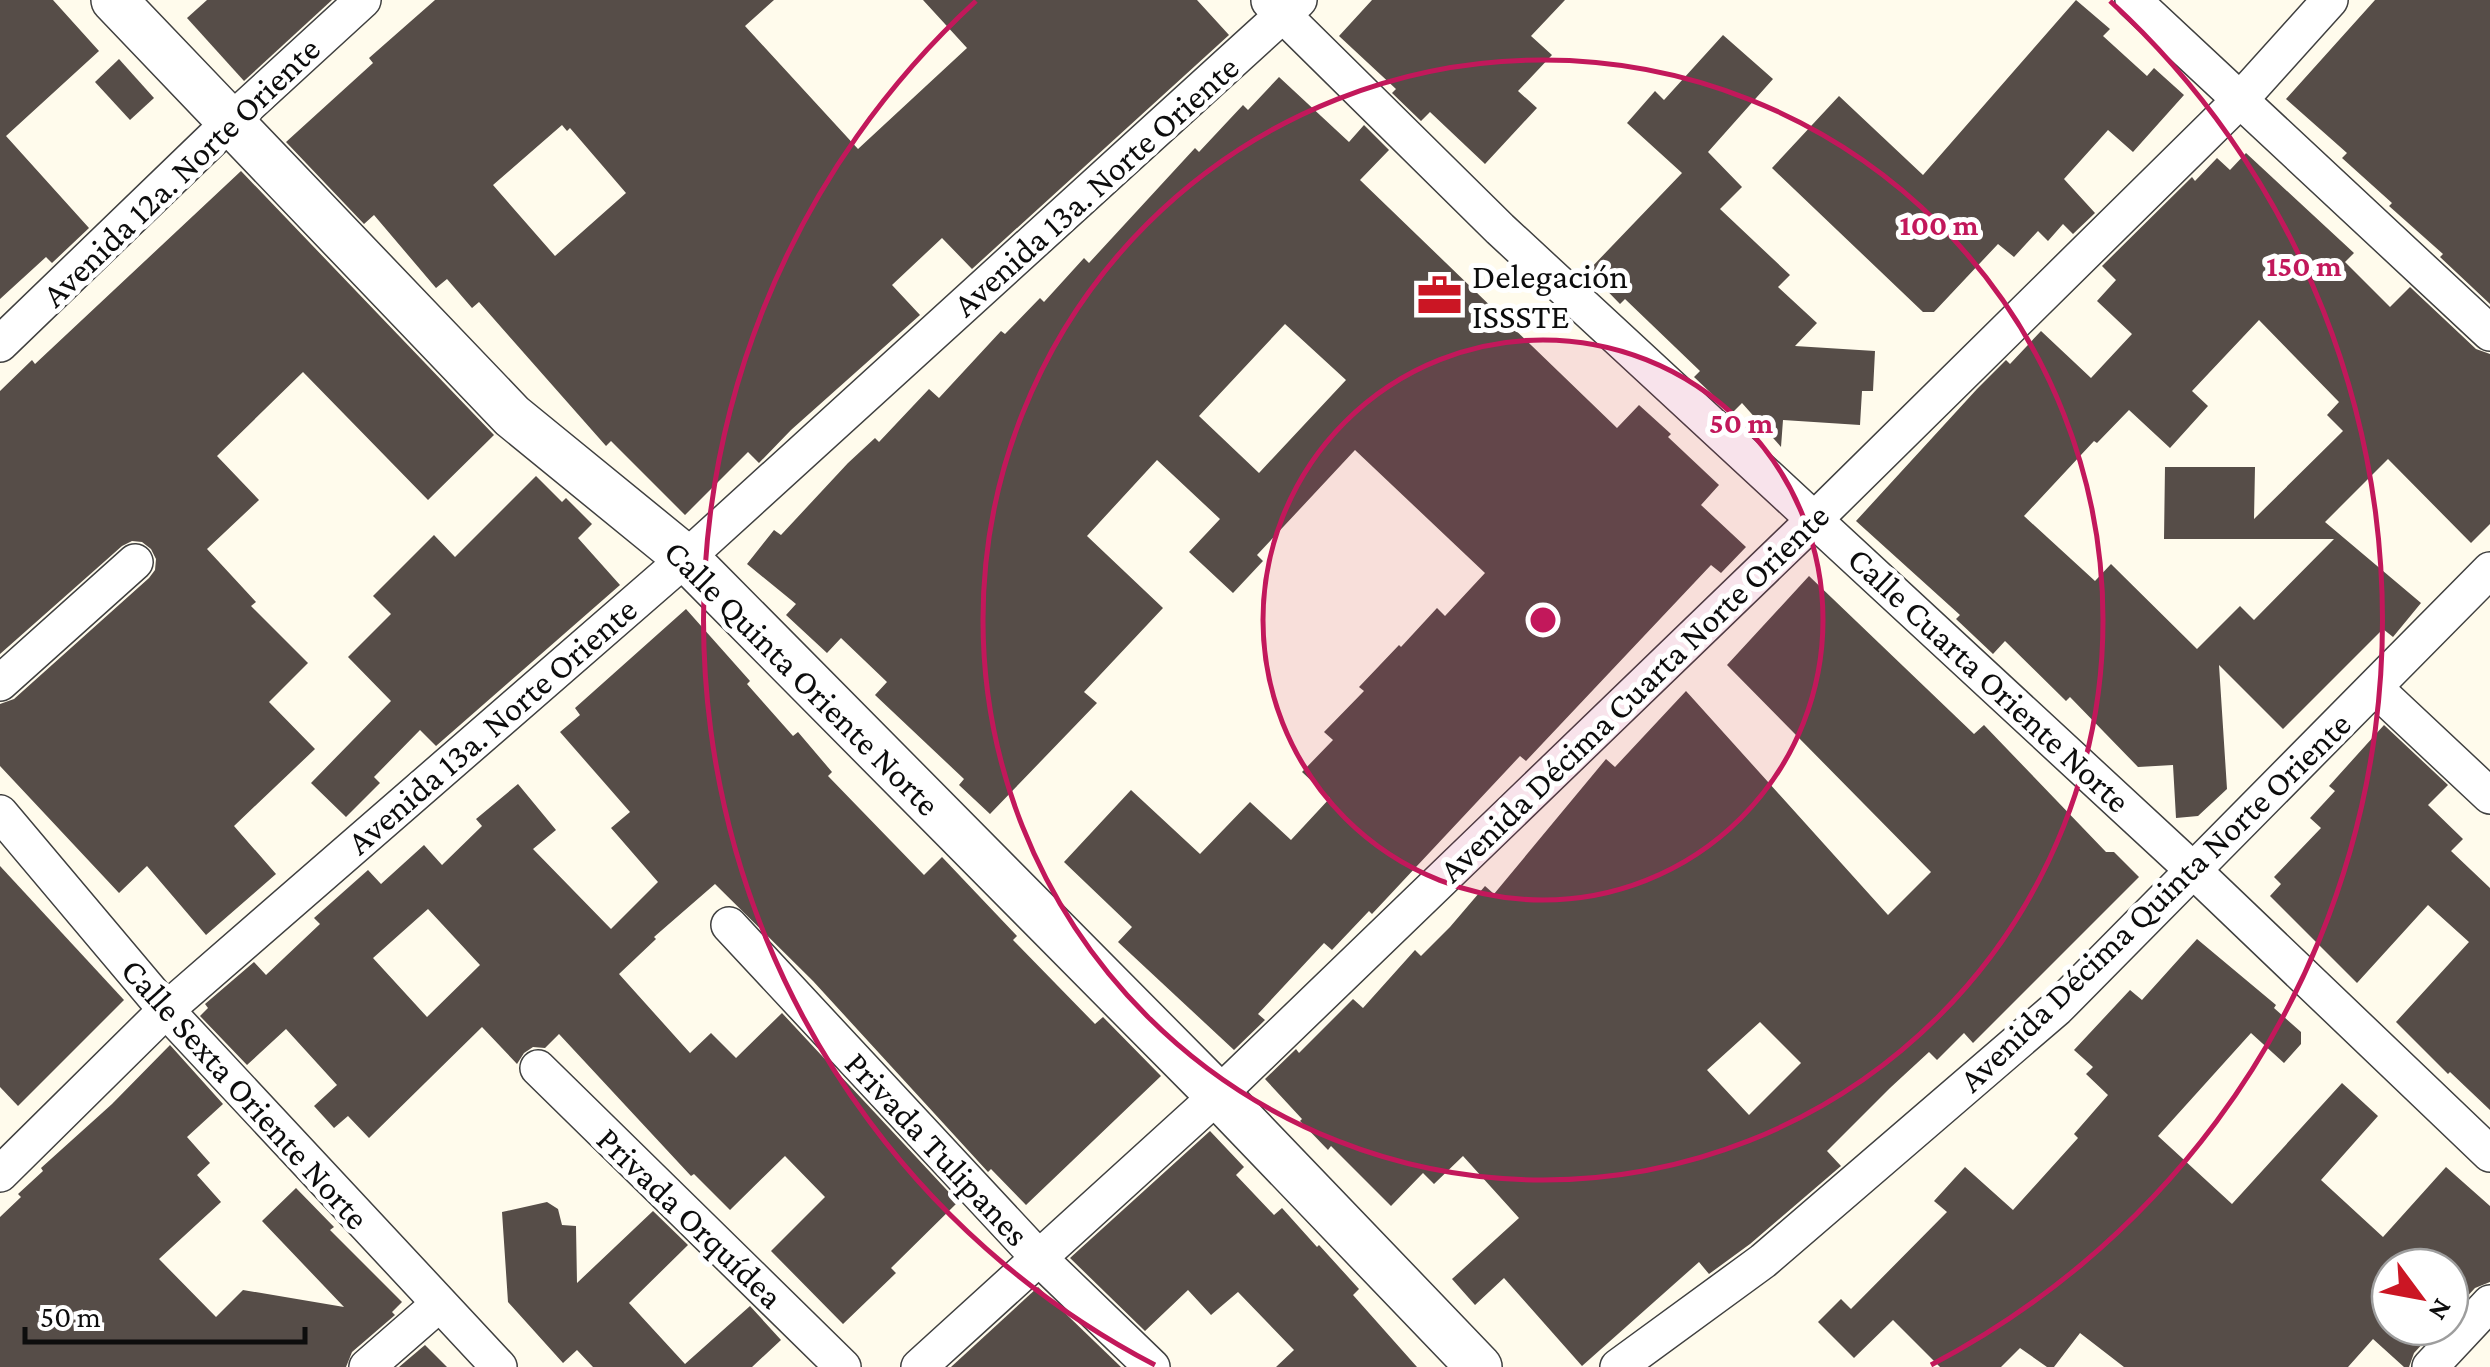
<svg xmlns="http://www.w3.org/2000/svg" width="2490" height="1367" viewBox="0 0 2490 1367" font-family="'Crimson Pro',serif">
  <rect width="100%" height="100%" fill="#fffbec"/>
  <g fill="#564d48" fill-rule="evenodd">
    <path d="M 0,0 L 53,0 L 99,51 L 6,136 L 89,228 L 52,263 L 46,257 L 0,299 Z"/>
    <path d="M 207,0 L 332,0 L 244,81 L 187,18 Z"/>
    <path d="M 435,0 L 774,0 L 745,26 L 858,149 L 967,48 L 923,0 L 1197,0 L 1229,35 L 972,269 L 942,238 L 892,285 L 920,315 L 791,430 L 759,463 L 748,452 L 685,515 L 611,441 L 606,446 L 479,302 L 472,308 L 447,279 L 436,288 L 374,215 L 364,224 L 286,142 L 373,63 L 369,58 ZM 562,125 L 567,131 L 570,128 L 626,193 L 555,256 L 493,185 Z"/>
    <path d="M 1372,0 L 1565,0 L 1531,36 L 1552,55 L 1518,91 L 1537,108 L 1485,164 L 1430,112 L 1421,121 L 1392,93 L 1396,89 L 1339,36 Z"/>
    <path d="M 2076,0 L 2110,29 L 2103,36 L 2147,76 L 2154,68 L 2184,95 L 2133,152 L 2108,130 L 2064,179 L 2095,213 L 2073,234 L 2063,224 L 2048,241 L 2038,231 L 2014,257 L 1998,244 L 1934,312 L 1923,312 L 1772,168 L 1839,96 L 1923,175 Z"/>
    <path d="M 2375,0 L 2490,0 L 2490,304 L 2440,257 L 2443,254 L 2389,206 L 2392,203 L 2342,158 L 2347,153 L 2286,99 Z"/>
    <path d="M 1723,35 L 1773,79 L 1708,152 L 1742,187 L 1720,209 L 1790,275 L 1778,287 L 1817,323 L 1795,346 L 1875,351 L 1873,391 L 1862,391 L 1860,425 L 1783,420 L 1781,447 L 1742,403 L 1732,413 L 1694,377 L 1700,371 L 1625,299 L 1620,304 L 1588,271 L 1682,173 L 1627,123 L 1655,91 L 1664,100 Z"/>
    <path d="M 119,59 L 154,98 L 130,120 L 95,82 Z"/>
    <path d="M 1279,77 L 1349,142 L 1364,125 L 1389,150 L 1360,180 L 1617,428 L 1639,405 L 1671,434 L 1668,437 L 1719,485 L 1701,505 L 1746,547 L 1721,573 L 1711,565 L 1526,761 L 1520,756 L 1372,914 L 1369,911 L 1332,950 L 1324,943 L 1258,1014 L 1265,1020 L 1234,1050 L 1118,942 L 1132,927 L 1064,862 L 1131,790 L 1200,854 L 1250,802 L 1291,840 L 1330,798 L 1302,772 L 1333,740 L 1324,732 L 1364,691 L 1359,687 L 1399,645 L 1401,647 L 1437,608 L 1445,616 L 1485,573 L 1355,450 L 1257,555 L 1263,561 L 1233,593 L 1189,552 L 1220,519 L 1157,460 L 1087,536 L 1163,608 L 1084,692 L 1097,703 L 990,814 L 959,785 L 964,779 L 875,695 L 887,682 L 841,638 L 827,653 L 786,615 L 796,604 L 747,564 L 774,530 L 781,535 L 848,463 L 875,438 L 879,442 L 929,389 L 939,398 L 1001,331 L 1005,334 L 1040,298 L 1044,302 L 1084,258 L 1089,263 L 1195,148 L 1199,152 L 1243,105 L 1248,110 ZM 1285,324 L 1346,380 L 1259,473 L 1199,416 Z"/>
    <path d="M 2246,153 L 2354,253 L 2345,262 L 2390,307 L 2410,287 L 2476,349 L 2490,354 L 2490,524 L 2471,543 L 2388,459 L 2325,522 L 2421,603 L 2393,637 L 2383,629 L 2283,729 L 2219,665 L 2227,789 L 2198,816 L 2176,818 L 2173,765 L 2138,767 L 2070,697 L 2066,701 L 2005,641 L 1993,654 L 1956,619 L 1960,615 L 1856,521 L 1977,389 L 2006,360 L 2010,364 L 2041,331 L 2091,378 L 2132,334 L 2097,301 L 2116,280 L 2102,266 L 2192,177 L 2195,181 L 2217,158 L 2230,170 ZM 2259,320 L 2339,402 L 2327,415 L 2343,431 L 2254,519 L 2255,467 L 2165,467 L 2164,539 L 2334,539 L 2254,620 L 2240,606 L 2197,649 L 2111,564 L 2095,581 L 2024,516 L 2094,441 L 2097,443 L 2129,410 L 2170,448 L 2208,406 L 2192,391 Z"/>
    <path d="M 241,171 L 494,435 L 428,500 L 303,372 L 217,456 L 259,500 L 207,549 L 256,602 L 251,606 L 308,663 L 269,702 L 315,749 L 234,826 L 276,874 L 206,935 L 147,866 L 119,893 L 0,766 L 0,704 L 14,699 L 149,578 L 155,570 L 156,559 L 151,549 L 142,542 L 132,541 L 122,546 L 0,654 L 0,391 L 32,360 L 35,364 Z"/>
    <path d="M 536,476 L 562,502 L 566,498 L 592,524 L 578,538 L 620,585 L 436,746 L 420,730 L 374,777 L 380,783 L 346,817 L 311,783 L 391,701 L 348,657 L 391,614 L 373,596 L 434,535 L 455,557 Z"/>
    <path d="M 1809,576 L 1974,734 L 1984,725 L 2106,852 L 2114,852 L 2139,877 L 1973,1043 L 1964,1033 L 1937,1060 L 1929,1052 L 1890,1088 L 1827,1151 L 1841,1166 L 1750,1244 L 1709,1274 L 1699,1262 L 1582,1366 L 1504,1278 L 1475,1305 L 1452,1279 L 1519,1218 L 1463,1156 L 1434,1184 L 1423,1173 L 1391,1206 L 1331,1146 L 1328,1150 L 1300,1121 L 1302,1119 L 1265,1079 L 1296,1049 L 1299,1053 L 1353,999 L 1363,1008 L 1415,950 L 1421,956 L 1450,927 L 1485,886 L 1494,894 L 1606,759 L 1615,767 L 1686,691 L 1888,915 L 1931,872 L 1727,665 ZM 1760,1022 L 1801,1063 L 1749,1115 L 1707,1070 Z"/>
    <path d="M 686,609 L 750,681 L 747,684 L 793,736 L 798,732 L 832,772 L 828,776 L 924,875 L 942,857 L 1017,936 L 1013,940 L 1095,1024 L 1103,1017 L 1161,1076 L 1026,1205 L 991,1169 L 988,1172 L 813,981 L 715,884 L 654,937 L 656,939 L 619,974 L 690,1053 L 711,1033 L 736,1058 L 782,1013 L 958,1202 L 891,1268 L 896,1273 L 843,1324 L 771,1251 L 825,1197 L 785,1156 L 730,1210 L 694,1174 L 691,1176 L 559,1034 L 545,1048 L 533,1047 L 524,1053 L 517,1064 L 482,1027 L 369,1138 L 348,1116 L 334,1128 L 314,1106 L 337,1085 L 286,1029 L 247,1065 L 200,1016 L 208,1008 L 205,1004 L 254,962 L 266,975 L 320,924 L 314,918 L 368,870 L 381,884 L 424,845 L 442,865 L 482,826 L 476,819 L 518,784 L 556,830 L 533,849 L 611,929 L 658,882 L 611,828 L 630,812 L 560,732 L 580,715 L 575,708 ZM 428,909 L 480,965 L 427,1017 L 373,958 Z"/>
    <path d="M 2384,725 L 2448,785 L 2428,805 L 2463,839 L 2451,851 L 2490,888 L 2490,1110 L 2450,1072 L 2448,1074 L 2396,1022 L 2469,942 L 2428,905 L 2357,983 L 2270,896 L 2281,884 L 2274,877 L 2321,828 L 2310,818 L 2335,791 L 2329,786 Z"/>
    <path d="M 0,866 L 124,1000 L 18,1106 L 0,1087 Z"/>
    <path d="M 2197,939 L 2276,1005 L 2274,1008 L 2301,1032 L 2301,1044 L 2284,1063 L 2251,1033 L 2158,1136 L 2232,1204 L 2342,1083 L 2378,1116 L 2321,1180 L 2383,1237 L 2446,1167 L 2490,1206 L 2490,1282 L 2475,1288 L 2450,1315 L 2450,1267 L 2390,1267 L 2390,1327 L 2438,1327 L 2414,1353 L 2409,1367 L 2404,1367 L 2373,1339 L 2348,1367 L 2124,1367 L 2080,1333 L 2054,1367 L 2047,1367 L 2020,1348 L 2001,1367 L 1940,1367 L 1893,1320 L 1854,1358 L 1818,1322 L 1841,1299 L 1851,1309 L 1947,1212 L 1934,1201 L 1965,1167 L 2013,1210 L 2078,1138 L 2074,1134 L 2108,1095 L 2086,1074 L 2093,1067 L 2074,1050 L 2130,990 L 2142,1000 Z"/>
    <path d="M 170,1045 L 223,1104 L 187,1137 L 210,1163 L 197,1175 L 221,1202 L 159,1259 L 216,1317 L 243,1290 L 344,1307 L 262,1221 L 296,1188 L 334,1227 L 330,1230 L 402,1302 L 392,1312 L 395,1315 L 352,1352 L 346,1367 L 0,1367 L 0,1217 L 21,1197 L 18,1194 L 43,1171 L 41,1168 L 112,1104 Z"/>
    <path d="M 1210,1131 L 1244,1167 L 1236,1175 L 1274,1215 L 1282,1208 L 1317,1247 L 1319,1245 L 1359,1289 L 1353,1295 L 1417,1367 L 1276,1367 L 1294,1350 L 1238,1292 L 1211,1315 L 1188,1290 L 1145,1331 L 1070,1258 Z"/>
    <path d="M 547,1202 L 558,1209 L 562,1225 L 576,1226 L 577,1283 L 653,1211 L 688,1245 L 629,1303 L 685,1364 L 750,1306 L 781,1340 L 752,1367 L 593,1367 L 577,1350 L 563,1363 L 508,1302 L 502,1212 Z"/>
    <path d="M 1038,1287 L 1121,1367 L 951,1367 Z"/>
    <path d="M 425,1345 L 447,1367 L 399,1367 Z"/>
  </g>
  <g fill="none" stroke-linecap="round" stroke-linejoin="round">
    <defs>
      <g id="minor">
        <path d="M 2133,0 L 2490,333"/>
        <path d="M 1269,1 L 1500,229 L 2194,871 L 2490,1154"/>
        <path d="M 0,344 L 229,123 L 363,0"/>
        <path d="M 0,683 L 135,562"/>
        <path d="M 2376,689 L 2490,796"/>
        <path d="M 0,813 L 166,1010 L 499,1367"/>
        <path d="M 729,925 L 1039,1258 L 1152,1367"/>
        <path d="M 538,1068 L 843,1367"/>
        <path d="M 0,1174 L 166,1010 L 686,558 L 1299,0"/>
        <path d="M 367,1367 L 438,1305"/>
        <path d="M 919,1367 L 1218,1095 L 1815,519 L 2239,101 L 2330,0"/>
        <path d="M 1618,1367 L 1763,1261 L 2057,1008 L 2490,570"/>
        <path d="M 2430,1367 L 2490,1303"/>
      </g>
      <path id="tertiary" d="M 114,0 L 512,416 L 686,558 L 1218,1095 L 1479,1367"/>
    </defs>
    <use href="#minor" stroke="#404040" stroke-width="38"/>
    <use href="#tertiary" stroke="#404040" stroke-width="48"/>
    <use href="#minor" stroke="#fff" stroke-width="35"/>
    <use href="#tertiary" stroke="#fff" stroke-width="45"/>
  </g>
  <circle cx="1543" cy="620" r="280" fill="#c2185b" fill-opacity=".12"/>
  <g fill="none" stroke="#c2185b" stroke-width="5">
    <circle cx="1543" cy="620" r="280"/>
    <circle cx="1543" cy="620" r="560"/>
    <path d="M1155 1365A840 840 0 0 1 976 1M2110 1A840 840 0 0 1 1931 1365"/>
  </g>
  <defs>
    <symbol id="office-bare" viewBox="-9 -9 18 18"><path d="M-6-3h4V-5.5h4V-3h4V5H-6ZM-1-4.5V-3h2v-1.5ZM-6 0V1H6V0Z" fill="#cb1624" stroke="#fff" stroke-width="2.5" paint-order="stroke"/></symbol>
  </defs>
  <g fill-rule="evenodd">
    <use href="#office-bare" x="1408" y="264" width="63" height="63"/>
  </g>
  <g text-anchor="middle" dominant-baseline="central" stroke-width="10" stroke-linejoin="round" paint-order="stroke">
    <g font-size="35" fill="#0d0d0d" stroke="#fff">
      <text transform="translate(181 172) rotate(-44)">Avenida 12a. Norte Oriente</text>
      <text transform="translate(1096 186) rotate(-42)">Avenida 13a. Norte Oriente</text>
      <text transform="translate(802 678) rotate(45)">Calle Quinta Oriente Norte</text>
      <text transform="translate(1989 680) rotate(43)">Calle Cuarta Oriente Norte</text>
      <text transform="translate(1634 693) rotate(-44)">Avenida Décima Cuarta Norte Oriente</text>
      <text transform="translate(492 726) rotate(-41)">Avenida 13a. Norte Oriente</text>
      <text transform="translate(2155 902) rotate(-44)">Avenida Décima Quinta Norte Oriente</text>
      <text transform="translate(245 1094) rotate(48)">Calle Sexta Oriente Norte</text>
      <text transform="translate(937 1149) rotate(47)">Privada Tulipanes</text>
      <text transform="translate(690 1218) rotate(44)">Privada Orquídea</text>
    </g>
    <g font-size="35" fill="#0d0d0d" stroke="#fff" text-anchor="start">
      <text x="1472" y="276">Delegación<tspan x="1472" dy="40">ISSSTE</tspan></text>
    </g>
  </g>
  <circle cx="1543" cy="620" r="15" fill="#c2185b" stroke="#fff" stroke-width="5"/>
  <g font-size="30" text-anchor="middle" font-weight="bold" fill="#c2185b" stroke="#fff" stroke-width="10" stroke-linejoin="round" paint-order="stroke">
    <text x="1939" y="235">100 m</text>
    <text x="2304" y="276">150 m</text>
    <text x="1741" y="433">50 m</text>
  </g>
  <g transform="translate(2420 1297) rotate(122)"><circle r="48" fill="#ffffff" stroke="#9e9e9e" stroke-width="2.5"/>
  <path d="M0-8L18 38L0 25L-18 38Z" fill="#cb1624"/>
  <text y="-15" font-size="28" font-weight="bold" text-anchor="middle" fill="#0d0d0d">N</text>
  </g>
  <path d="M25 1327v15h280v-15" fill="none" stroke="#0d0d0d" stroke-width="5"/>
  <text x="40" y="1327" font-size="30" fill="#0d0d0d" stroke="#ffffff" stroke-width="8" paint-order="stroke">50 m</text>
</svg>
